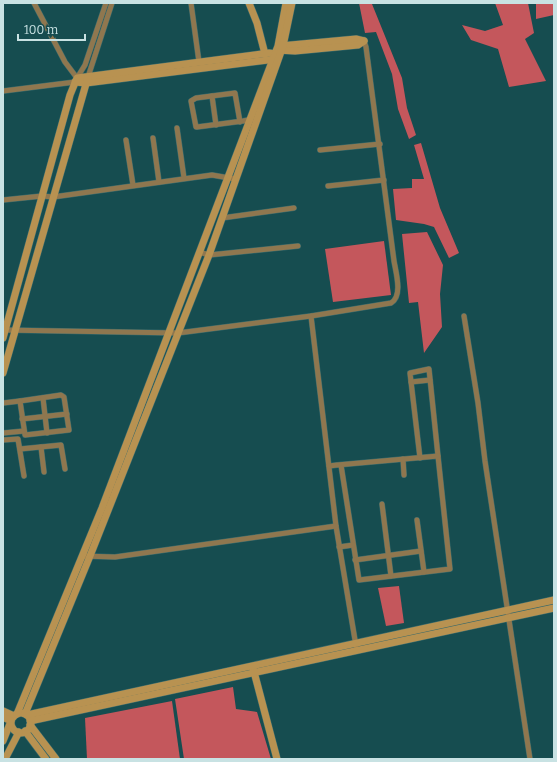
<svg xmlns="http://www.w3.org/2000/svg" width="557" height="762" viewBox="0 0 557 762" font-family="Bitter,serif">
  <rect width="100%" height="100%" fill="#164d50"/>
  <g fill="#c4575c">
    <path d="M 359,3 L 372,4 L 402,78 L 407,108 L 416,135 L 409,139 L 398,109 L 392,74 L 376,32 L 365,33 Z"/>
    <path d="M 495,3 L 528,3 L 534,33 L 525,39 L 546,81 L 509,87 L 498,49 L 471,40 L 462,25 L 485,31 L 503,25 Z"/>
    <path d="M 536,3 L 554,3 L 554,15 L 536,19 Z"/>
    <path d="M 421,143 L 440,208 L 459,253 L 449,258 L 434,227 L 424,224 L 396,220 L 393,189 L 412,188 L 412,179 L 424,179 L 414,145 Z"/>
    <path d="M 427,232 L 443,265 L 440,294 L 442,327 L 424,353 L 418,302 L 409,303 L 402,234 Z"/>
    <path d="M 384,241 L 391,295 L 333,302 L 325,249 Z"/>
    <path d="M 399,586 L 404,623 L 386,626 L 378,588 Z"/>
    <path d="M 233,687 L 236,709 L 257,712 L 271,759 L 184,759 L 175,699 Z"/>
    <path d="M 172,701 L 180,759 L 87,759 L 85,718 Z"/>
  </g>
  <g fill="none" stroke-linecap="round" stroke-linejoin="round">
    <defs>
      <g id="street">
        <path d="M 34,3 L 65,62 L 77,78 L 85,65 L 106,3"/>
        <path d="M 191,3 L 199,62"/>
        <path d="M 88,77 L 112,3"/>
        <path d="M 3,91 L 75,82"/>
        <path d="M 212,96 L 216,125"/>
        <path d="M 240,122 L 235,93 L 196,98 L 191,101 L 196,127 L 197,127 L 243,121 L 248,120"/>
        <path d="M 177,128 L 184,178"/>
        <path d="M 153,138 L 159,182"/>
        <path d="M 126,140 L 133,185"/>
        <path d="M 320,150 L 380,144"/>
        <path d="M 328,186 L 384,180"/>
        <path d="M 3,200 L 42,196 L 53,197 L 212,175 L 235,179"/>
        <path d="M 222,218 L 294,208"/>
        <path d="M 199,252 L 209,255 L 298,246"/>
        <path d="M 311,316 L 336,526 L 356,646"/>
        <path d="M 464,316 L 478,403 L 485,461 L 530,759"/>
        <path d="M 3,330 L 178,333 L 311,316 L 391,303 C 403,296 396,273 394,261 L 366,47 L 364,41"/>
        <path d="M 411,382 L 430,380"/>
        <path d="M 61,395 L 64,397 L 69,430 L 25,435 L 20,401 Z"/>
        <path d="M 43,398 L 47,433"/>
        <path d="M 3,403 L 20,401"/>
        <path d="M 22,419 L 67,414"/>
        <path d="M 3,433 L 24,431"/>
        <path d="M 3,440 L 18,439 L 24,476"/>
        <path d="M 41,447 L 44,472"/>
        <path d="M 20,449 L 61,445 L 65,469"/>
        <path d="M 420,458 L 410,373 L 429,369 L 438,456"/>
        <path d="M 403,459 L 404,475"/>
        <path d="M 329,466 L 337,465 L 438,456 L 450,569 L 359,580 L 341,465"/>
        <path d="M 382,504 L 391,576"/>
        <path d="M 417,520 L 424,572"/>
        <path d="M 339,547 L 353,545"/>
        <path d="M 82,556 L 115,557 L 336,526"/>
        <path d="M 355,560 L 421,551"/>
      </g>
      <g id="secondary">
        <path d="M 249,3 L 257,23 L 265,54"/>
        <path d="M 280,46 L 356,39 L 364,41"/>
        <path d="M 277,50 L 295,51 L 358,45 L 364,41"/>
        <path d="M 75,82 L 86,83 L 276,59"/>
        <path d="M 3,338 L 70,95 L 77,78 L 269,53 L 279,54"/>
        <path d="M 3,373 L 88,77"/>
        <path d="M 253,668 L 277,759"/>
        <path d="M 3,711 L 14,716"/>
        <circle cx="21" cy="723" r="10"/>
        <path d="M 17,714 L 102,508 L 278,46 L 286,3"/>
        <path d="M 25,714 L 90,556 L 209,255 L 283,46 L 292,3"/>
        <path d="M 27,715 L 554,600"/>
        <path d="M 3,717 L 11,721 L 3,741"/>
        <path d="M 30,721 L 554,608"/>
        <path d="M 30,725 L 56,759"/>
        <path d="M 25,731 L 46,759"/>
        <path d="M 5,759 L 19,732"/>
      </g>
    </defs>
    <use href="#street" stroke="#3a6b6d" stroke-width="6"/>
    <use href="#secondary" stroke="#3a6b6d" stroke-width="8"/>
    <use href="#street" stroke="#8f774f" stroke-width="5"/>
    <use href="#secondary" stroke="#b89251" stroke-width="7"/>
  </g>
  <rect width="557" height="762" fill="none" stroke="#c8e2e3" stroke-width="8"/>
  <path d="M18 34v6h67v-6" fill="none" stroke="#c8e2e3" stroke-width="2"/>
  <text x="24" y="34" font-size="12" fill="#c8e2e3" stroke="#164d50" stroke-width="3" paint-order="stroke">100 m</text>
</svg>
